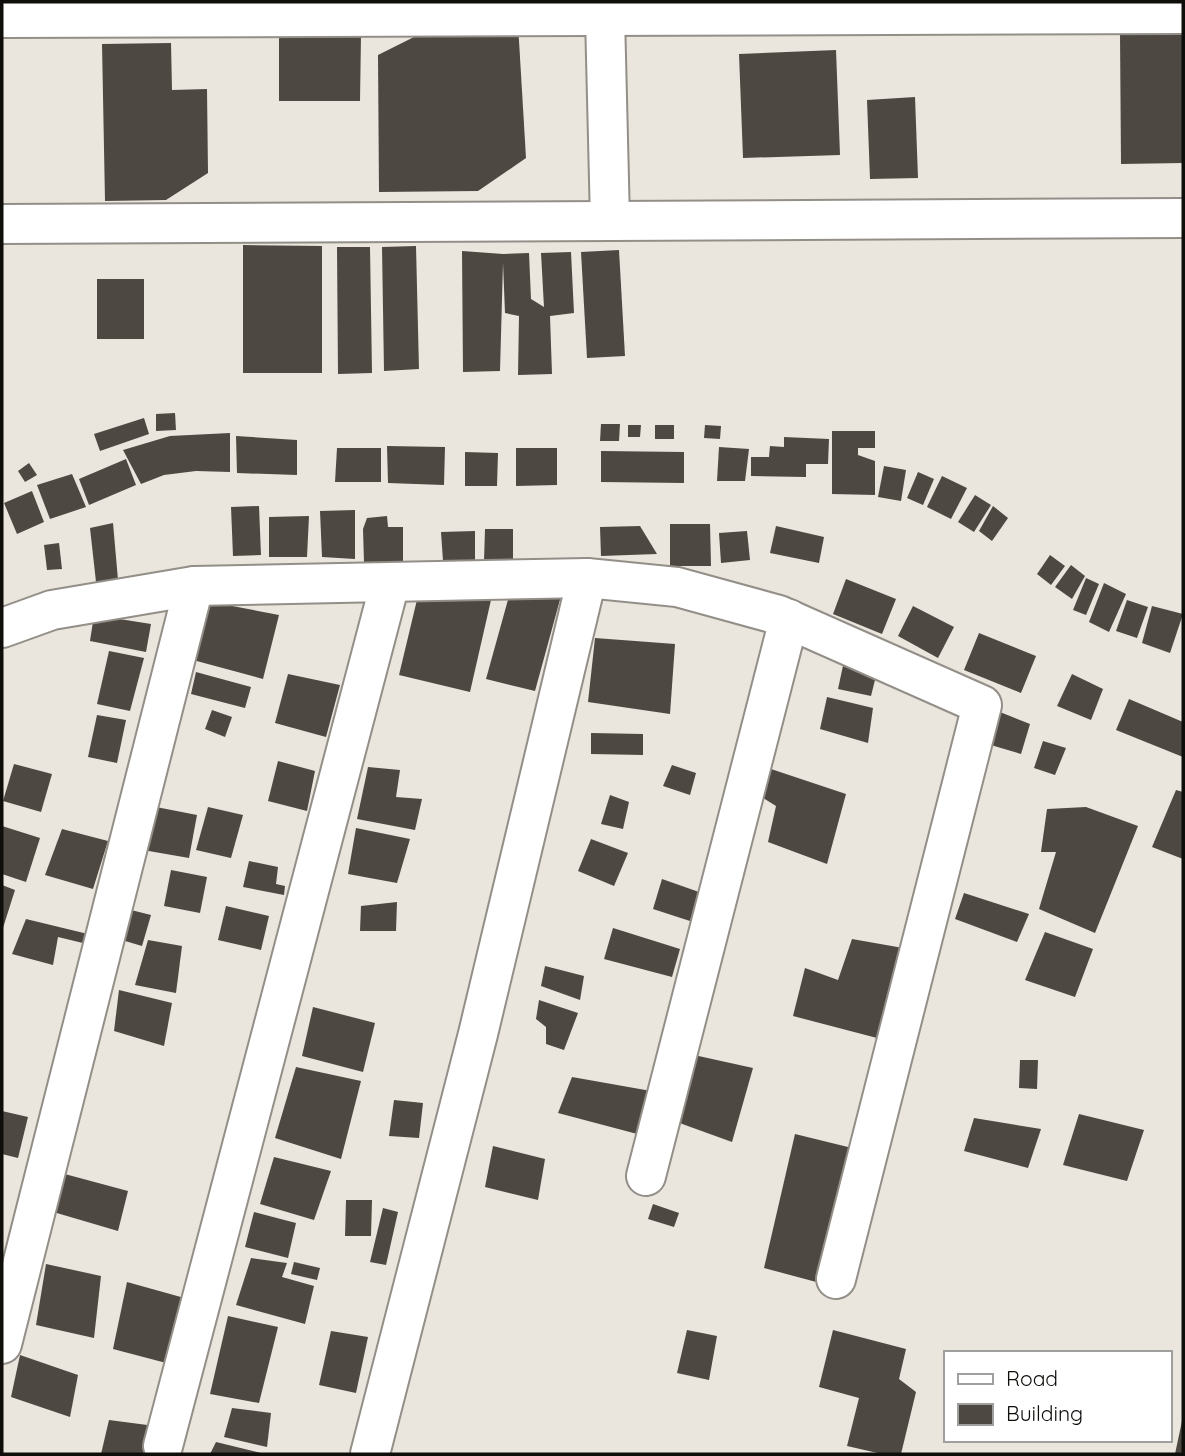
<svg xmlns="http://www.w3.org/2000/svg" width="1185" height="1456" viewBox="0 0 1185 1456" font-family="Quicksand,sans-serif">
  <rect width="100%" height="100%" fill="#eae5dd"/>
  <g fill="#4d4842">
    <path d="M 518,24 L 526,158 L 478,191 L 379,192 L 378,55 L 428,30 Z"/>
    <path d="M 1183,32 L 1183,163 L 1121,164 L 1120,33 Z"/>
    <path d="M 279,35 L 361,35 L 360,101 L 279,101 Z"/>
    <path d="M 171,43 L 172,90 L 207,89 L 208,173 L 166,200 L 105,201 L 102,44 Z"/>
    <path d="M 836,50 L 840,155 L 743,158 L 739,54 Z"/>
    <path d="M 915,97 L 918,178 L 870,179 L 867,100 Z"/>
    <path d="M 243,245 L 322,246 L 322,373 L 243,373 Z"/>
    <path d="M 416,246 L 419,369 L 384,371 L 382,247 Z"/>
    <path d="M 337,247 L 370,247 L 372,373 L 338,374 Z"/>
    <path d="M 619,250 L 625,356 L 587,358 L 581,252 Z"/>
    <path d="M 462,251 L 503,254 L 529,253 L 531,299 L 544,307 L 541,253 L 571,252 L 574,313 L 550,316 L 552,374 L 518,375 L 519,316 L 505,313 L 503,263 L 500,371 L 463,372 Z"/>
    <rect x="97" y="279" width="47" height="60"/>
    <path d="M 175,413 L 176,430 L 156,431 L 156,414 Z"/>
    <path d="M 144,418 L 149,434 L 100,451 L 94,434 Z"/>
    <path d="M 601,424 L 620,424 L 619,441 L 600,441 Z"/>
    <path d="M 628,425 L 641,425 L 640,437 L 628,437 Z"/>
    <rect x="655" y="425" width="19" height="14"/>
    <path d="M 705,425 L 721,426 L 720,439 L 704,438 Z"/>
    <path d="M 832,431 L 875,431 L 875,448 L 858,448 L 858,455 L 875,461 L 875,495 L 832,494 Z"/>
    <path d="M 230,433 L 230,472 L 196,471 L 164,475 L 141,484 L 123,450 L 170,436 Z"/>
    <path d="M 236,436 L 297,440 L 297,475 L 237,473 Z"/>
    <path d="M 784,437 L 829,439 L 828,464 L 806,464 L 806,477 L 751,476 L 751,457 L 769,457 L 770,446 L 784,447 Z"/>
    <path d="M 387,446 L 445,447 L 444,485 L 388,483 Z"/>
    <path d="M 719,447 L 749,449 L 745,481 L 717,481 Z"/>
    <path d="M 337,448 L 381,448 L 381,482 L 335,482 Z"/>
    <path d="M 516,448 L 557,448 L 557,485 L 516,486 Z"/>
    <path d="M 601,451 L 684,452 L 684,483 L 601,482 Z"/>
    <path d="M 465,452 L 498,453 L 497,486 L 465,486 Z"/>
    <path d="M 126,459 L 136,485 L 89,505 L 79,479 Z"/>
    <path d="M 29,463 L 37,475 L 25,482 L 18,471 Z"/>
    <path d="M 884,466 L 906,470 L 901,501 L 878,497 Z"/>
    <path d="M 918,472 L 934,479 L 923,505 L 907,498 Z"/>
    <path d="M 72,474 L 86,507 L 50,519 L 37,485 Z"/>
    <path d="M 942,476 L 967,488 L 951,519 L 927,507 Z"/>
    <path d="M 32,491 L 44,522 L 17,534 L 4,503 Z"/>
    <path d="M 975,495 L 991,505 L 974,532 L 958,522 Z"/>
    <path d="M 259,506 L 261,555 L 233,556 L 231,507 Z"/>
    <path d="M 993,506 L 1008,518 L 992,541 L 979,531 Z"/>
    <path d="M 355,510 L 355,559 L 322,557 L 320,511 Z"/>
    <path d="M 309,516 L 307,557 L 269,557 L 269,517 Z"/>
    <path d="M 387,516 L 388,527 L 403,527 L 403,562 L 364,562 L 363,529 L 367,518 Z"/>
    <path d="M 113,523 L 118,580 L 96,582 L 90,528 Z"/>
    <path d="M 670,524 L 710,524 L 711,566 L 670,566 Z"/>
    <path d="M 640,526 L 657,554 L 601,556 L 600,527 Z"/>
    <path d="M 776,526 L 824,537 L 819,563 L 770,553 Z"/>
    <path d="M 485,529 L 513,529 L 513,561 L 484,561 Z"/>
    <path d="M 475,531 L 475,561 L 443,561 L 441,532 Z"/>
    <path d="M 747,531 L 750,560 L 721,563 L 719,533 Z"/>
    <path d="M 59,543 L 62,569 L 47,570 L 44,545 Z"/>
    <path d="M 1050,555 L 1065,566 L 1051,585 L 1037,574 Z"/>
    <path d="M 1071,565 L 1085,576 L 1072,599 L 1055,587 Z"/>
    <path d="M 1086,578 L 1099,584 L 1086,615 L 1073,610 Z"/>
    <path d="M 846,579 L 896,599 L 882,634 L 833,614 Z"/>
    <path d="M 421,583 L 491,600 L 470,692 L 399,675 Z"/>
    <path d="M 1104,583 L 1126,594 L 1109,632 L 1089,622 Z"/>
    <path d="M 511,589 L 561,596 L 535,691 L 486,679 Z"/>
    <path d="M 1127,600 L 1148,607 L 1137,638 L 1116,631 Z"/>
    <path d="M 206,601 L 279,615 L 263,679 L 193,660 Z"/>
    <path d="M 913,606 L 954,627 L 938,658 L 898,636 Z"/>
    <path d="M 1152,606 L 1183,614 L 1170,653 L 1142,643 Z"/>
    <path d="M 94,615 L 151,624 L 146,652 L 90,641 Z"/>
    <path d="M 979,633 L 1036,656 L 1021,693 L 964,670 Z"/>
    <path d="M 595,638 L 675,644 L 670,714 L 588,702 Z"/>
    <path d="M 109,651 L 144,658 L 130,711 L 97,704 Z"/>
    <path d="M 844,661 L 878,668 L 871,696 L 838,689 Z"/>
    <path d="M 196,672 L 251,687 L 245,708 L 191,694 Z"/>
    <path d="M 288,674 L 340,685 L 326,737 L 275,723 Z"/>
    <path d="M 1072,674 L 1103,689 L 1091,720 L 1057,706 Z"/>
    <path d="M 827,697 L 873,708 L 868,743 L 820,729 Z"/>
    <path d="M 1129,699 L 1183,722 L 1183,757 L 1116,730 Z"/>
    <path d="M 212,710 L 232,717 L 225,737 L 205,729 Z"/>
    <path d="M 995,710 L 1030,724 L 1021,754 L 984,743 Z"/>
    <path d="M 97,715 L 126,720 L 117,763 L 88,757 Z"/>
    <path d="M 591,733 L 643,734 L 643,755 L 591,754 Z"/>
    <path d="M 1043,741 L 1066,748 L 1055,775 L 1034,768 Z"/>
    <path d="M 278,761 L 315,771 L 307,811 L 268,801 Z"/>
    <path d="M 14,764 L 52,774 L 41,812 L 3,801 Z"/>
    <path d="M 672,765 L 696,773 L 690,795 L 663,786 Z"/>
    <path d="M 368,767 L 400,770 L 396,797 L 422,799 L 415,830 L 357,819 Z"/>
    <path d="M 768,768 L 846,794 L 827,864 L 768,842 L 776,806 L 760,796 Z"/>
    <path d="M 1176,790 L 1183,792 L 1183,859 L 1152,847 Z"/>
    <path d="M 610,795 L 629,802 L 623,829 L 601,824 Z"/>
    <path d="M 151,806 L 197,815 L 189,858 L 143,850 Z"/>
    <path d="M 208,807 L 243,815 L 231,858 L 196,850 Z"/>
    <path d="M 1086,807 L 1138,826 L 1095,933 L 1039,909 L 1056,852 L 1041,852 L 1047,809 Z"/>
    <path d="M 2,826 L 40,838 L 26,882 L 2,874 Z"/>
    <path d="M 356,828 L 410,839 L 397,883 L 348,874 Z"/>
    <path d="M 62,829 L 108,841 L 93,889 L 45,875 Z"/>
    <path d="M 591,839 L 628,853 L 614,886 L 578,871 Z"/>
    <path d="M 249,861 L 278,867 L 276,884 L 285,886 L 284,895 L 243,887 Z"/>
    <path d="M 171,870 L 207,877 L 200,913 L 164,906 Z"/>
    <path d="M 662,879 L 699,892 L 690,921 L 653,909 Z"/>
    <path d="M 2,885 L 15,890 L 2,931 Z"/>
    <path d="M 964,893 L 1029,914 L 1017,942 L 955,919 Z"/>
    <path d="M 397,902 L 396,931 L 360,931 L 361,906 Z"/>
    <path d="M 226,906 L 269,916 L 261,950 L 218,940 Z"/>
    <path d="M 123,908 L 151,915 L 142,946 L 115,938 Z"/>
    <path d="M 26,919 L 92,935 L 91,945 L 58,937 L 53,965 L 12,954 Z"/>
    <path d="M 613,928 L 680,949 L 672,977 L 604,959 Z"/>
    <path d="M 1045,932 L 1093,949 L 1075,997 L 1025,980 Z"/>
    <path d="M 852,939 L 903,948 L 877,1038 L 793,1016 L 805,968 L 838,980 Z"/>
    <path d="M 148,940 L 182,946 L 176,993 L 135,985 Z"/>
    <path d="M 545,966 L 584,976 L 580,1000 L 541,986 Z"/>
    <path d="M 119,990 L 172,1003 L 164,1046 L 114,1031 Z"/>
    <path d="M 539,1000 L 578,1013 L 564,1050 L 546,1044 L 546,1027 L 536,1019 Z"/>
    <path d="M 313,1007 L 375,1023 L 363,1072 L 302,1056 Z"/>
    <path d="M 694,1055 L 753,1068 L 732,1142 L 674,1121 Z"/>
    <path d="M 1020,1060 L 1038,1060 L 1037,1089 L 1019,1088 Z"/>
    <path d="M 296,1067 L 361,1081 L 341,1159 L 275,1138 Z"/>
    <path d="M 572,1077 L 651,1091 L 641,1135 L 558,1113 Z"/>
    <path d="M 394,1100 L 423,1103 L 419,1138 L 389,1136 Z"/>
    <path d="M 2,1111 L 28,1117 L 18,1158 L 2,1154 Z"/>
    <path d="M 1079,1114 L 1144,1130 L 1127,1181 L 1063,1165 Z"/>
    <path d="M 974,1118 L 1041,1129 L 1028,1168 L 964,1151 Z"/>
    <path d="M 795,1134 L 852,1148 L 820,1283 L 764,1268 Z"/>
    <path d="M 493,1146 L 545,1159 L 538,1200 L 485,1187 Z"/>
    <path d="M 274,1157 L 331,1171 L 314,1220 L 260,1204 Z"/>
    <path d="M 61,1173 L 128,1191 L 118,1231 L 50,1211 Z"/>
    <path d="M 346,1200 L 372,1200 L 371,1236 L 345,1236 Z"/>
    <path d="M 653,1204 L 679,1213 L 674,1227 L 648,1219 Z"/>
    <path d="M 383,1208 L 398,1212 L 386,1265 L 370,1262 Z"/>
    <path d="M 254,1212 L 296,1223 L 288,1258 L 245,1247 Z"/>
    <path d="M 251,1258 L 287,1263 L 282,1277 L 314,1286 L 305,1324 L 236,1305 Z"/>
    <path d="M 294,1262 L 320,1268 L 317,1280 L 291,1274 Z"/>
    <path d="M 46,1264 L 101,1276 L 94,1338 L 36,1325 Z"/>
    <path d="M 127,1282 L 188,1299 L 170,1364 L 113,1349 Z"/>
    <path d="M 228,1316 L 278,1327 L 259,1403 L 210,1394 Z"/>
    <path d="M 687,1330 L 717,1336 L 709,1380 L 677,1373 Z"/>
    <path d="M 833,1330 L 906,1349 L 899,1379 L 916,1392 L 901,1454 L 882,1454 L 847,1446 L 859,1398 L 819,1387 Z"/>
    <path d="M 331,1331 L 368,1337 L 356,1393 L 319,1385 Z"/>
    <path d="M 20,1355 L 78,1375 L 70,1417 L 11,1397 Z"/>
    <path d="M 232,1408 L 271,1413 L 267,1447 L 224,1437 Z"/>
    <path d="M 109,1420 L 155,1426 L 147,1454 L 101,1454 Z"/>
    <path d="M 1182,1421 L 1183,1454 L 1175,1454 Z"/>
    <path d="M 216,1442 L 261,1453 L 261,1454 L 210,1454 Z"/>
  </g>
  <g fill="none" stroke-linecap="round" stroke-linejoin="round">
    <defs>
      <g id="minor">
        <path d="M 605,16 L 610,221"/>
        <path d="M 2,18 L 1183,14"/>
        <path d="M 2,224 L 1183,218"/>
        <path d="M 2,628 L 52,610 L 194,586 L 587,578 L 677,587 L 779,615 L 982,705 L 836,1279"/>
        <path d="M 646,1176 L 789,619"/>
        <path d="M 2,1344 L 194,586"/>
        <path d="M 163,1446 L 390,583"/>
        <path d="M 370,1454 L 478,1034 L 587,578"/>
      </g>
    </defs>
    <use href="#minor" stroke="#938f88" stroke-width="42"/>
    <use href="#minor" stroke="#fff" stroke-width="38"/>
  </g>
  <rect width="1185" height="1456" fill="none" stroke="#0f0e0b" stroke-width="7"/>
  <rect x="944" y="1351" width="228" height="91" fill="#ffffff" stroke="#9f9f9d" stroke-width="2"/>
  <rect x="958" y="1374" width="35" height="10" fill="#ffffff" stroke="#9f9f9d" stroke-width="2"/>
  <text x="1006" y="1386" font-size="21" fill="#0f0e0b">Road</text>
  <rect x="958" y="1404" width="35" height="21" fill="#4d4842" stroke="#9f9f9d" stroke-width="2"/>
  <text x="1006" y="1421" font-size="21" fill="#0f0e0b">Building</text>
</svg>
